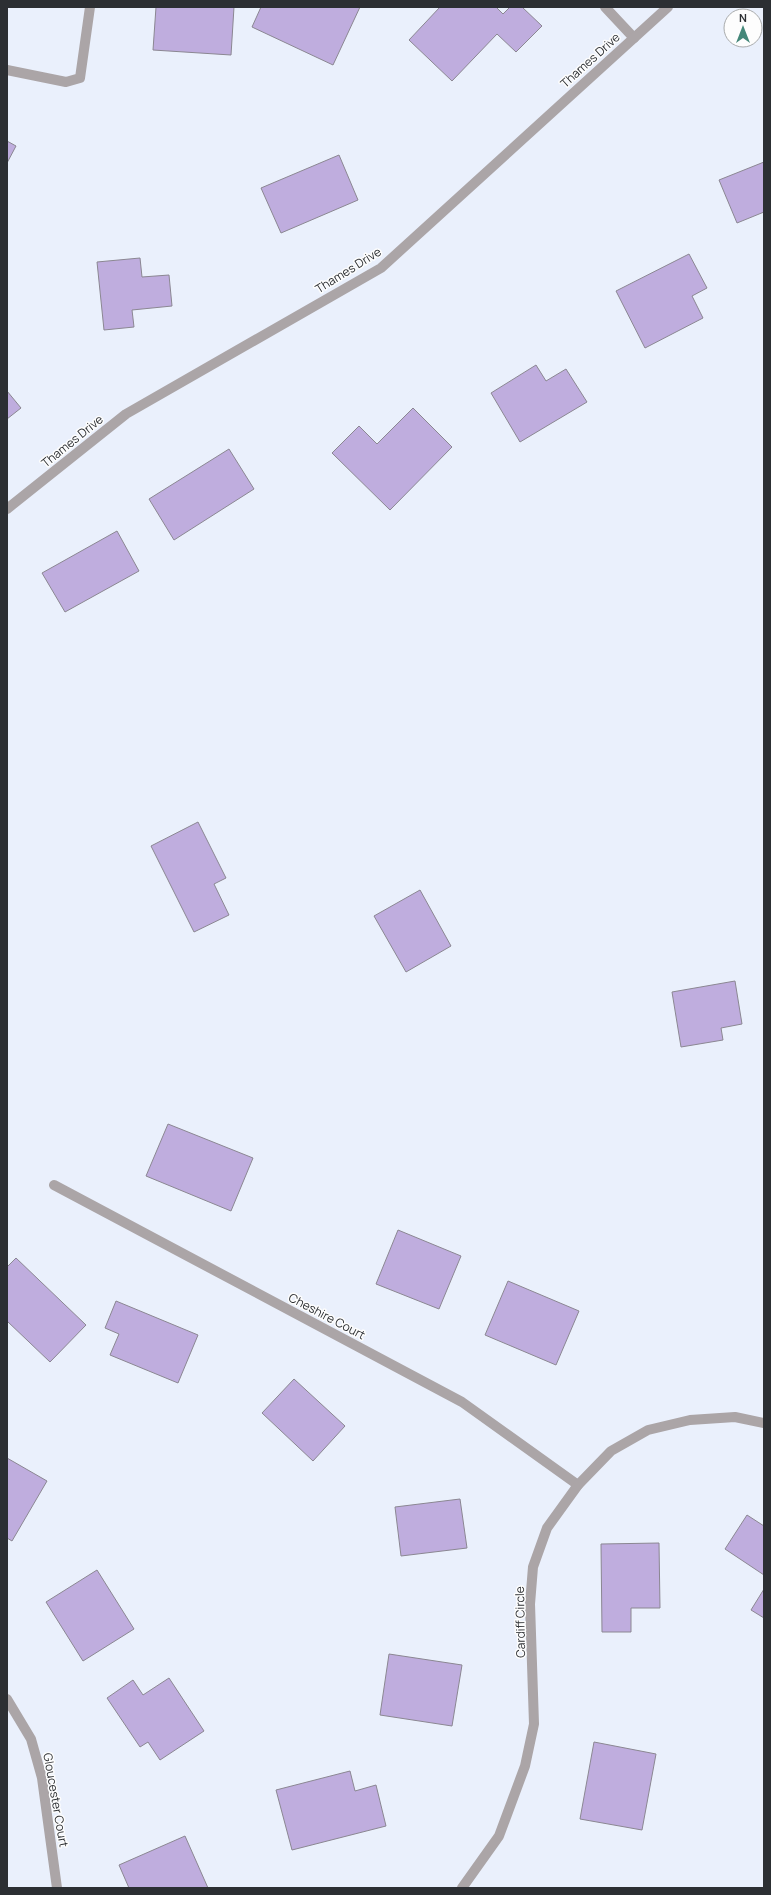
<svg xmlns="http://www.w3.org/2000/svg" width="771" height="1895" viewBox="0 0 771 1895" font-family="Manrope,sans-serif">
  <rect width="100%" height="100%" fill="#eaf0fc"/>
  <g fill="#bfadde" stroke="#8b8792">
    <path d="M 156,7 L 234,7 L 231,55 L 153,50 Z"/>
    <path d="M 261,7 L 360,7 L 333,65 L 252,27 Z"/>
    <path d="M 440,7 L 496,7 L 503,14 L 510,7 L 522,7 L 542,26 L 516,52 L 497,34 L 452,81 L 409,40 Z"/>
    <path d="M 7,141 L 16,146 L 7,163 Z"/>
    <path d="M 339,155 L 358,200 L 281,233 L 261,188 Z"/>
    <path d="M 764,162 L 764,212 L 737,223 L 719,180 Z"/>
    <path d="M 689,254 L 707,288 L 692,296 L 703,318 L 645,348 L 616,291 Z"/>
    <path d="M 140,258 L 142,277 L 169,275 L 172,306 L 132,310 L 134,327 L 104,330 L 97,262 Z"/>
    <path d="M 536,365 L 546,381 L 566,369 L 587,402 L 520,442 L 491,393 Z"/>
    <path d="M 7,391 L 21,408 L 7,419 Z"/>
    <path d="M 413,408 L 452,447 L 390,510 L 332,453 L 359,426 L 377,444 Z"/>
    <path d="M 229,449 L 254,489 L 174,540 L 149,499 Z"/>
    <path d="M 117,531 L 139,571 L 65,612 L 42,573 Z"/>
    <path d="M 198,822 L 226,878 L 214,884 L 229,915 L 194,932 L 151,846 Z"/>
    <path d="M 420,890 L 451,946 L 406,972 L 374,916 Z"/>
    <path d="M 735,981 L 742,1024 L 721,1028 L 723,1040 L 681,1047 L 672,992 Z"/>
    <path d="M 168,1124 L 253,1158 L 231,1211 L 146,1176 Z"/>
    <path d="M 398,1230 L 461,1256 L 439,1309 L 376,1284 Z"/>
    <path d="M 16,1258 L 86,1325 L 50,1362 L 7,1321 L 7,1267 Z"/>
    <path d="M 508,1281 L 579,1311 L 556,1365 L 485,1335 Z"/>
    <path d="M 116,1301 L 198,1335 L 178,1383 L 110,1355 L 119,1334 L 105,1328 Z"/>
    <path d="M 294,1379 L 345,1426 L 313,1461 L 262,1413 Z"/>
    <path d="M 7,1458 L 47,1481 L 12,1541 L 7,1538 Z"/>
    <path d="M 460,1499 L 467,1548 L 401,1556 L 395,1507 Z"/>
    <path d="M 747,1515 L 764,1526 L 764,1575 L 725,1549 Z"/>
    <path d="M 659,1543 L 660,1608 L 631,1608 L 631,1632 L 602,1632 L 601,1544 Z"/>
    <path d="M 97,1570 L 134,1629 L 83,1661 L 46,1602 Z"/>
    <path d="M 764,1589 L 764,1618 L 751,1610 Z"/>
    <path d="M 389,1654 L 462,1665 L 452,1726 L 380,1715 Z"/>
    <path d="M 169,1678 L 204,1731 L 160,1760 L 148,1742 L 140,1747 L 107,1698 L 133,1680 L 143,1695 Z"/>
    <path d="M 594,1742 L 656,1754 L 642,1830 L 580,1819 Z"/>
    <path d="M 350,1771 L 355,1791 L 376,1785 L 386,1826 L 292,1850 L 276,1790 Z"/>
    <path d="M 185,1836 L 208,1888 L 129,1888 L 119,1865 Z"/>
  </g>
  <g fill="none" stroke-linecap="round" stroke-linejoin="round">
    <path stroke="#aba5a7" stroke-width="10" d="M 7,70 L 66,82 L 80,78 L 90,7"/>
    <g stroke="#aba5a7" stroke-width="10">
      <path d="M 605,7 L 634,38"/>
      <path d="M 7,509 L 126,414 L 381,268 L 668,7"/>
      <path d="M 54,1185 L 462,1402 L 578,1485"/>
      <path d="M 7,1699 L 31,1739 L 42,1778 L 57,1888"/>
      <path d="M 462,1888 L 499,1836 L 525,1766 L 534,1724 L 530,1604 L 533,1567 L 547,1528 L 578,1485 L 611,1451 L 648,1430 L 690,1420 L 735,1417 L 764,1423"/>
    </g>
  </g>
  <g text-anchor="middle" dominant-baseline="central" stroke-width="3" stroke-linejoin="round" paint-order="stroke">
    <g font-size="12" fill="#2c2f33" stroke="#fdfdfd">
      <text transform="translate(590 60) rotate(-42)">Thames Drive</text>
      <text transform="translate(348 270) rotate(-32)">Thames Drive</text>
      <text transform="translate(72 441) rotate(-39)">Thames Drive</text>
      <text transform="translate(327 1316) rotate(28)">Cheshire Court</text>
      <text transform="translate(520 1622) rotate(-91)">Cardiff Circle</text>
      <text transform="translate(56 1800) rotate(80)">Gloucester Court</text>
    </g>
  </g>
  <rect width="771" height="1895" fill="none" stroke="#2c2f33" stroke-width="16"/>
  <g transform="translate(743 28)"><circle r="19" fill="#fdfdfd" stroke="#a9abac"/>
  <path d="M0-3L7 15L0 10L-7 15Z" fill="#448779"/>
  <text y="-6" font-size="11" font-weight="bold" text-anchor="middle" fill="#2c2f33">N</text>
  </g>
</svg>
